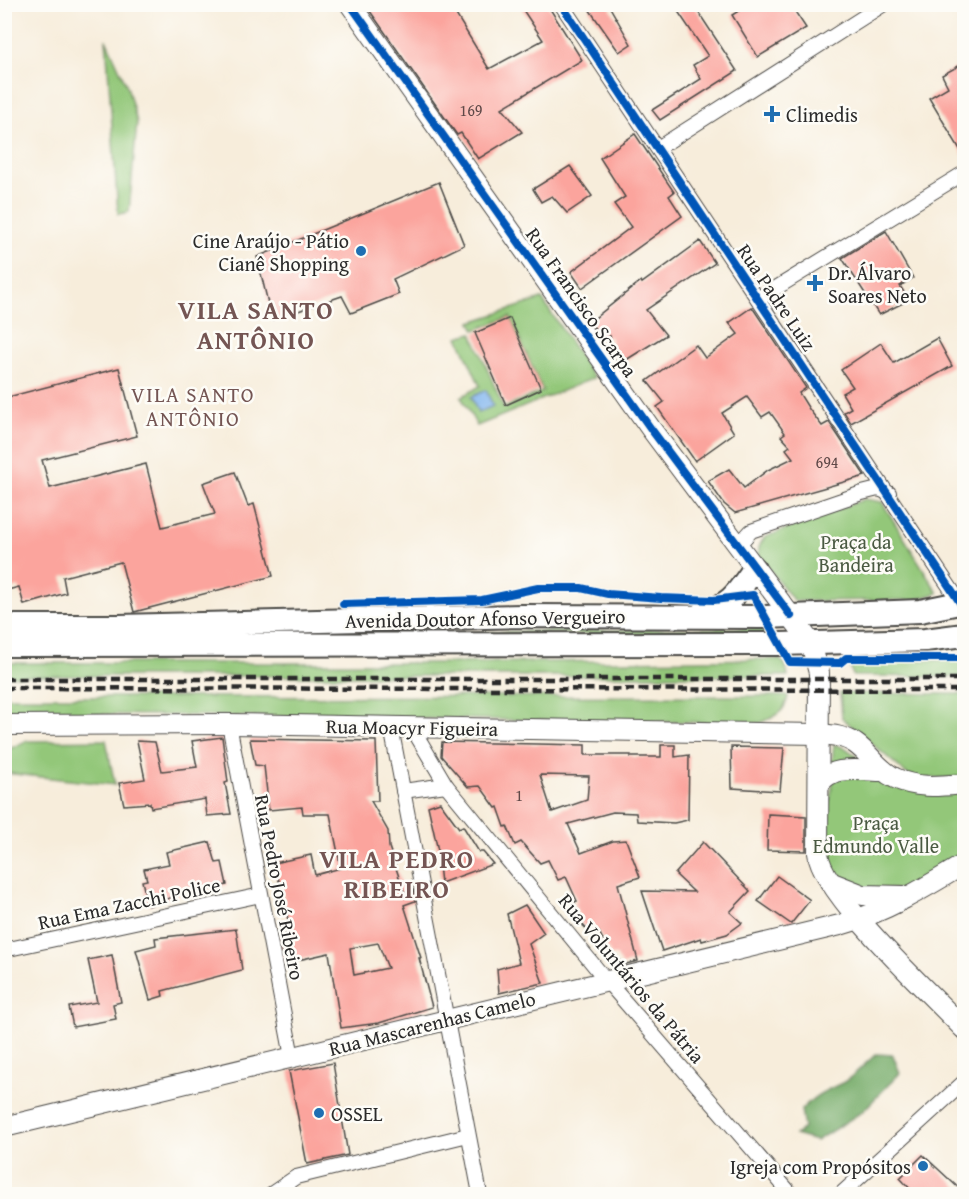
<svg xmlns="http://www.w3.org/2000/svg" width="969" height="1199" viewBox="0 0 969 1199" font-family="'Gentium Book Plus',serif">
  <rect width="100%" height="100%" fill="#fdfcf7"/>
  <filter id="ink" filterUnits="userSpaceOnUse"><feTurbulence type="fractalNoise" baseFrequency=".0167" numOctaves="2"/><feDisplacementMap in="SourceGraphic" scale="12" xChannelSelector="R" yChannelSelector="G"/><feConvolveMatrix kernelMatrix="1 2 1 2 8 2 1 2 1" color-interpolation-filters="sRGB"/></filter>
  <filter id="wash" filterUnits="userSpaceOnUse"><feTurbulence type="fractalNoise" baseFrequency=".008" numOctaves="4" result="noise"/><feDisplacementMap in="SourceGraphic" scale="24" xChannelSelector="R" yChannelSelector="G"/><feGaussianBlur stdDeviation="1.35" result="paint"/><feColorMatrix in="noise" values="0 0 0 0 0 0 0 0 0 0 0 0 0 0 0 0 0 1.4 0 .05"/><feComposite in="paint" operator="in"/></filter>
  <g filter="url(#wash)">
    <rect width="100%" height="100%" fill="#f7eddb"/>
    <g fill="#93c779" stroke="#5f7952" stroke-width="1.5">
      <path d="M 106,39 L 127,86 L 137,122 L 129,212 L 118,214 Z"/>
      <path d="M 542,299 L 594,378 L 477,426 L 461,397 L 480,386 L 458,337 L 472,333 L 504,408 L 543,391 L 510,317 L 475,330 L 471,322 Z"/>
      <path d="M 865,499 L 882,502 L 938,593 L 914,600 L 794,601 L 760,557 C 757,548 760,544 765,537 Z"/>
      <path d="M 762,628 L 767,635 L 412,633 Z"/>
      <path d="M 779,659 L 785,664 L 788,676 L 4,676 L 5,663 L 446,663 Z"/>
      <path d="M 857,659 L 961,660 L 964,663 L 964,677 L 853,676 L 850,666 Z"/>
      <path d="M 840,693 L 964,694 L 964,777 L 919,779 L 907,774 L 842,718 Z"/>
      <path d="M 788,696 C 785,713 775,716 760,723 L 5,713 L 5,697 Z"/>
      <path d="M 106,740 L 115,785 L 5,773 L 5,751 L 26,741 Z"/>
      <path d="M 834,744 L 847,749 L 862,761 L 832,763 Z"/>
      <path d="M 834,776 L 877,776 L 964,791 L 964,856 L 908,890 L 861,888 L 837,875 L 821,850 L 823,817 L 830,799 Z"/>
    </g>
    <path fill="#76ac69" stroke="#506c4a" stroke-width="1.5" d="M 876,1054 L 893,1055 L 900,1073 L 862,1112 L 816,1141 L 795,1135 L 804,1128 L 801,1110 C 817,1093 824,1092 844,1082 C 855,1075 866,1063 876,1054 Z"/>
    <path fill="#81b5ee" stroke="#56708c" stroke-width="1.5" d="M 486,390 L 493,406 L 478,413 L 471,397 Z"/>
    <g id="blocks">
      <g fill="#fba49d" fill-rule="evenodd">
        <path d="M 365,4 L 469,4 L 455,13 L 489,69 L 543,40 L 519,4 L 547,4 L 582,60 L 502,108 L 522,132 L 478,159 L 461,133 L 457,135 Z"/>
        <path d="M 598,4 L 608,4 L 631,44 L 619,52 L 589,9 Z"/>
        <path d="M 673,4 L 693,4 L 737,71 L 660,120 L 652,110 L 701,79 L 693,65 L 708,56 Z"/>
        <path d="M 750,4 L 790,4 L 806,28 L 758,57 L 732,15 Z"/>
        <path d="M 964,63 L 964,156 L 929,98 L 948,87 L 942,75 Z"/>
        <path d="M 635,134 L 674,192 L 669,196 L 682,216 L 582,288 L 571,272 L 631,227 L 614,204 L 625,197 L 600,158 Z"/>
        <path d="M 570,166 L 592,196 L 567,213 L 552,196 L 541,202 L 533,189 Z"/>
        <path d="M 439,182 L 464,245 L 393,279 L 399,294 L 351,313 L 342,296 L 272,320 L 257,257 Z"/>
        <path d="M 886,231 L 913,278 L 900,286 L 909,300 L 879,315 L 842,258 Z"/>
        <path d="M 700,241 L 715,263 L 646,310 L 666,335 L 626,360 L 621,357 L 613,351 L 610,336 L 603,340 L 590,322 L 641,281 L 642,283 Z"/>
        <path d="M 752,307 L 806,388 L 799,393 L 809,409 L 822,426 L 829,422 L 865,476 L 735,513 L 724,504 L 708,481 L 729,469 L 744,488 L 768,470 L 793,458 L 786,449 L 790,446 L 781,436 L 785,433 L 770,412 L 762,417 L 747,397 L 722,413 L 734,433 L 695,461 L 657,407 L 664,402 L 647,381 L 696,345 L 705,358 L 738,334 L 729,323 Z"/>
        <path d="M 510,318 L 541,389 L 506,405 L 475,333 Z"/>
        <path d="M 937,338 L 952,366 L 851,423 L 844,412 L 851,408 L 842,393 L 853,387 L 841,370 L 881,343 L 894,363 Z"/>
        <path d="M 119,368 L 137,436 L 42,460 L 50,488 L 146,464 L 162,527 L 215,514 L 203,483 L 235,472 L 248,506 L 254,504 L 273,576 L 134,612 L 121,562 L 63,577 L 66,593 L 24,605 L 19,587 L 4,591 L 4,398 Z"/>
        <path d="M 222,737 L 228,782 L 225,783 L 231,814 L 207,816 L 205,799 L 151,808 L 150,803 L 124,805 L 119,783 L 145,779 L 137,741 L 155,742 L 162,771 L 197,767 L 192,741 Z"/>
        <path d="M 250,739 L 376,741 L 378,801 L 371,801 L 388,831 L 389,847 L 404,892 L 413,890 L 415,901 L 404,905 L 421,958 L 419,958 L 432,1007 L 379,1023 L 341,1028 L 329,953 L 285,963 L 278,936 L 290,933 L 285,902 L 274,863 L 311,855 L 315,875 L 341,868 L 330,814 L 303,814 L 302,807 L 269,810 L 264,766 L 255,765 ZM 378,943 L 388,968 L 354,975 L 350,948 Z"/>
        <path d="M 442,742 L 585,745 L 585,755 L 631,755 L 631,757 L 661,757 L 661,745 L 675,745 L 675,757 L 689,755 L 688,820 L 674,823 L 637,821 L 636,813 L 613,812 L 568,824 L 581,853 L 613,841 L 626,840 L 640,877 L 618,884 L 638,961 L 622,965 L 616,955 L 611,955 L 599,932 L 590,933 L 581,923 L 574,902 L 577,901 L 566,877 L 558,880 L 548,860 L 540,863 L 521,842 L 515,845 L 507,826 L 505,827 L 498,807 L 496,808 L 480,786 L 468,787 L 441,756 ZM 540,775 L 589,776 L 587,800 L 552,812 Z"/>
        <path d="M 731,747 L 784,748 L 780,791 L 732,788 Z"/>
        <path d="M 440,802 L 459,828 L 463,826 L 479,852 L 483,852 L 493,864 L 441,883 L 439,865 L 441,864 L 428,806 Z"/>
        <path d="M 768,814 L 806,816 L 806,851 L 767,850 Z"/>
        <path d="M 210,842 L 216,863 L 222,862 L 227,885 L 184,896 L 183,893 L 148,906 L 142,881 L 147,880 L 144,869 L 169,864 L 166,852 Z"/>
        <path d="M 703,842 L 750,891 L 730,912 L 742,923 L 727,934 L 702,941 L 701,938 L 662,951 L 642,891 L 694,892 L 675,874 Z"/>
        <path d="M 777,876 L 810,900 L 791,924 L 758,901 Z"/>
        <path d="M 525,905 L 544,933 L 529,944 L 543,983 L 499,993 L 497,969 L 519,963 L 507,914 Z"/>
        <path d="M 236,929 L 242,970 L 162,991 L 163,996 L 150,1000 L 136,950 L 156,945 L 155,938 Z"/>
        <path d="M 112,955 L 121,1002 L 113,1004 L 116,1019 L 73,1027 L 69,1007 L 97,1002 L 88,960 Z"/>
        <path d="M 333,1063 L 348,1155 L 307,1164 L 289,1071 Z"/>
        <path d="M 923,1155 L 964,1193 L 964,1194 L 915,1194 L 900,1178 Z"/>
      </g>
    </g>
  </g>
  <g filter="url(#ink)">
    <use href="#blocks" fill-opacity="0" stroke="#4a4845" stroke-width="1.5"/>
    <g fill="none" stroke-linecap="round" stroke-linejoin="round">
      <defs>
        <g id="street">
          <path d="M 561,4 L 961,604"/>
          <path d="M 658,148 L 884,4"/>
          <path d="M 758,299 L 964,173"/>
          <path d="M 741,551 L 742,541 L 751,531 L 862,493 L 878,489 L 889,493"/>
          <path d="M 229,724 L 292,1057"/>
          <path d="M 411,726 L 446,785 L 606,980 L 791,1194"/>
          <path d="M 391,727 L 480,1194"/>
          <path d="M 403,791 L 446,785"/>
          <path d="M 4,950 L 261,895"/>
          <path d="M 271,1194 L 296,1177 L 468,1135"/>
          <path d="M 841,1194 L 964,1082"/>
        </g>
        <g id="secondary">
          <path d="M 350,4 L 651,429 L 811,643 L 819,673 L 818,853 C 822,894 931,994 964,1029"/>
          <path d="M 4,725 L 229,724 L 819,734 C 832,735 845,736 856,744 C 870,754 878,770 895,778 C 917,789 940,786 964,784"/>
          <path d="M 819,785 C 830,764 862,771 883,771"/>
          <path d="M 830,882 L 863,895 L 903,896"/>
          <path d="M 4,1127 L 840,925 C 885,912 925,888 964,864"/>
        </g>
        <g id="primary">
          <path d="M 703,613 C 732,604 737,593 754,569"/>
          <path d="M 4,626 L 119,626 L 522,616 L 765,617 L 920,611 L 964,602"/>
          <path d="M 4,645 L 780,644 L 925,640 L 964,635"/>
        </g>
      </defs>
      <use href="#street" stroke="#4a4845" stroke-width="16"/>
      <use href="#secondary" stroke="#4a4845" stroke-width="22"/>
      <use href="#primary" stroke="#4a4845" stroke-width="26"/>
      <use href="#street" stroke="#fff" stroke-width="14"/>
      <use href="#secondary" stroke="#fff" stroke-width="20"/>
      <use href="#primary" stroke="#fff" stroke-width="22"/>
      <g stroke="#2b2b2b" stroke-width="4.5" stroke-dasharray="9 4.5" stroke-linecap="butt">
        <path d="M 4,679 L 964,679"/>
        <path d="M 4,688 L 964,690"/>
      </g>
      <defs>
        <g id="cycleway">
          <path d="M 350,4 L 651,429 L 791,616"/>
          <path d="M 561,4 L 961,604"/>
          <path d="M 343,604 L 482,600 L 538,588 L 581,588 L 608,594 L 661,598 L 714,600 L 753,595 L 790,662 L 840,663 L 846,658 L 964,658"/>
        </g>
      </defs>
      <use href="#cycleway" stroke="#fdfcf7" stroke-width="11"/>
      <use href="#cycleway" stroke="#0057b8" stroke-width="8"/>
    </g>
  </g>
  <g fill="#1f6fb2" stroke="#fdfcf7" stroke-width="2">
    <path d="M769 105h6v6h6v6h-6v6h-6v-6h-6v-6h6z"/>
    <circle cx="361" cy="251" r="6"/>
    <path d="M812 274h6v6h6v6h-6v6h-6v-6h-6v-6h6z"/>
    <circle cx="319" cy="1113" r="6"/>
    <circle cx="923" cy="1166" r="6"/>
  </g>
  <g text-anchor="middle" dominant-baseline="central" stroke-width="5" stroke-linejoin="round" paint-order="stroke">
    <g font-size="16" fill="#5f4948">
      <text x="471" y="110">169</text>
      <text x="827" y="462">694</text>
      <text x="519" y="795">1</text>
    </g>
    <g font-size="20" fill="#2b2b2b" stroke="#fdfcf7" text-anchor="start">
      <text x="786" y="114">Climedis</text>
      <text x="349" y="240" text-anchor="end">Cine Araújo - Pátio<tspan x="349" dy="23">Cianê Shopping</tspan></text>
      <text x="828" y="272">Dr. Álvaro<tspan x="828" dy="23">Soares Neto</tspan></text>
      <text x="331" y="1113">OSSEL</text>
      <text x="911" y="1166" text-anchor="end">Igreja com Propósitos</text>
    </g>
    <g font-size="20" fill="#2b2b2b" stroke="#fdfcf7">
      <text transform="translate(777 297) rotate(56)">Rua Padre Luiz</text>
      <text transform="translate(582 302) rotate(55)">Rua Francisco Scarpa</text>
      <text transform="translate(485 618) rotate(-1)">Avenida Doutor Afonso Vergueiro</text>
      <text transform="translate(412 727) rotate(1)">Rua Moacyr Figueira</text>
      <text transform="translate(280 887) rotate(79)">Rua Pedro José Ribeiro</text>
      <text transform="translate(129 903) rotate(-12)">Rua Ema Zacchi Police</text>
      <text transform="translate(632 978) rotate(50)">Rua Voluntários da Pátria</text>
      <text transform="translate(432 1023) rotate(-14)">Rua Mascarenhas Camelo</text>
    </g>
    <g font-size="20" fill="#4a5a42" stroke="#fdfcf7">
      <text x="856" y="541">Praça da<tspan x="856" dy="23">Bandeira</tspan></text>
      <text x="876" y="822">Praça<tspan x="876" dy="23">Edmundo Valle</tspan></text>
    </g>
    <g font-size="21" letter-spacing="1.5" fill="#745553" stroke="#fdfcf7">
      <text x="193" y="394">VILA SANTO<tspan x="193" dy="24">ANTÔNIO</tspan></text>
    </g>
    <g font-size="26" font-weight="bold" letter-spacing="1.5" fill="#745553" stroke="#fdfcf7">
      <text x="256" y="309">VILA SANTO<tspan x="256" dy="30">ANTÔNIO</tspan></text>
      <text x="397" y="858">VILA PEDRO<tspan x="397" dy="30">RIBEIRO</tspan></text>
    </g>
  </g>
  <rect width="969" height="1199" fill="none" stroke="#fdfcf7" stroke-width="24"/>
</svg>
